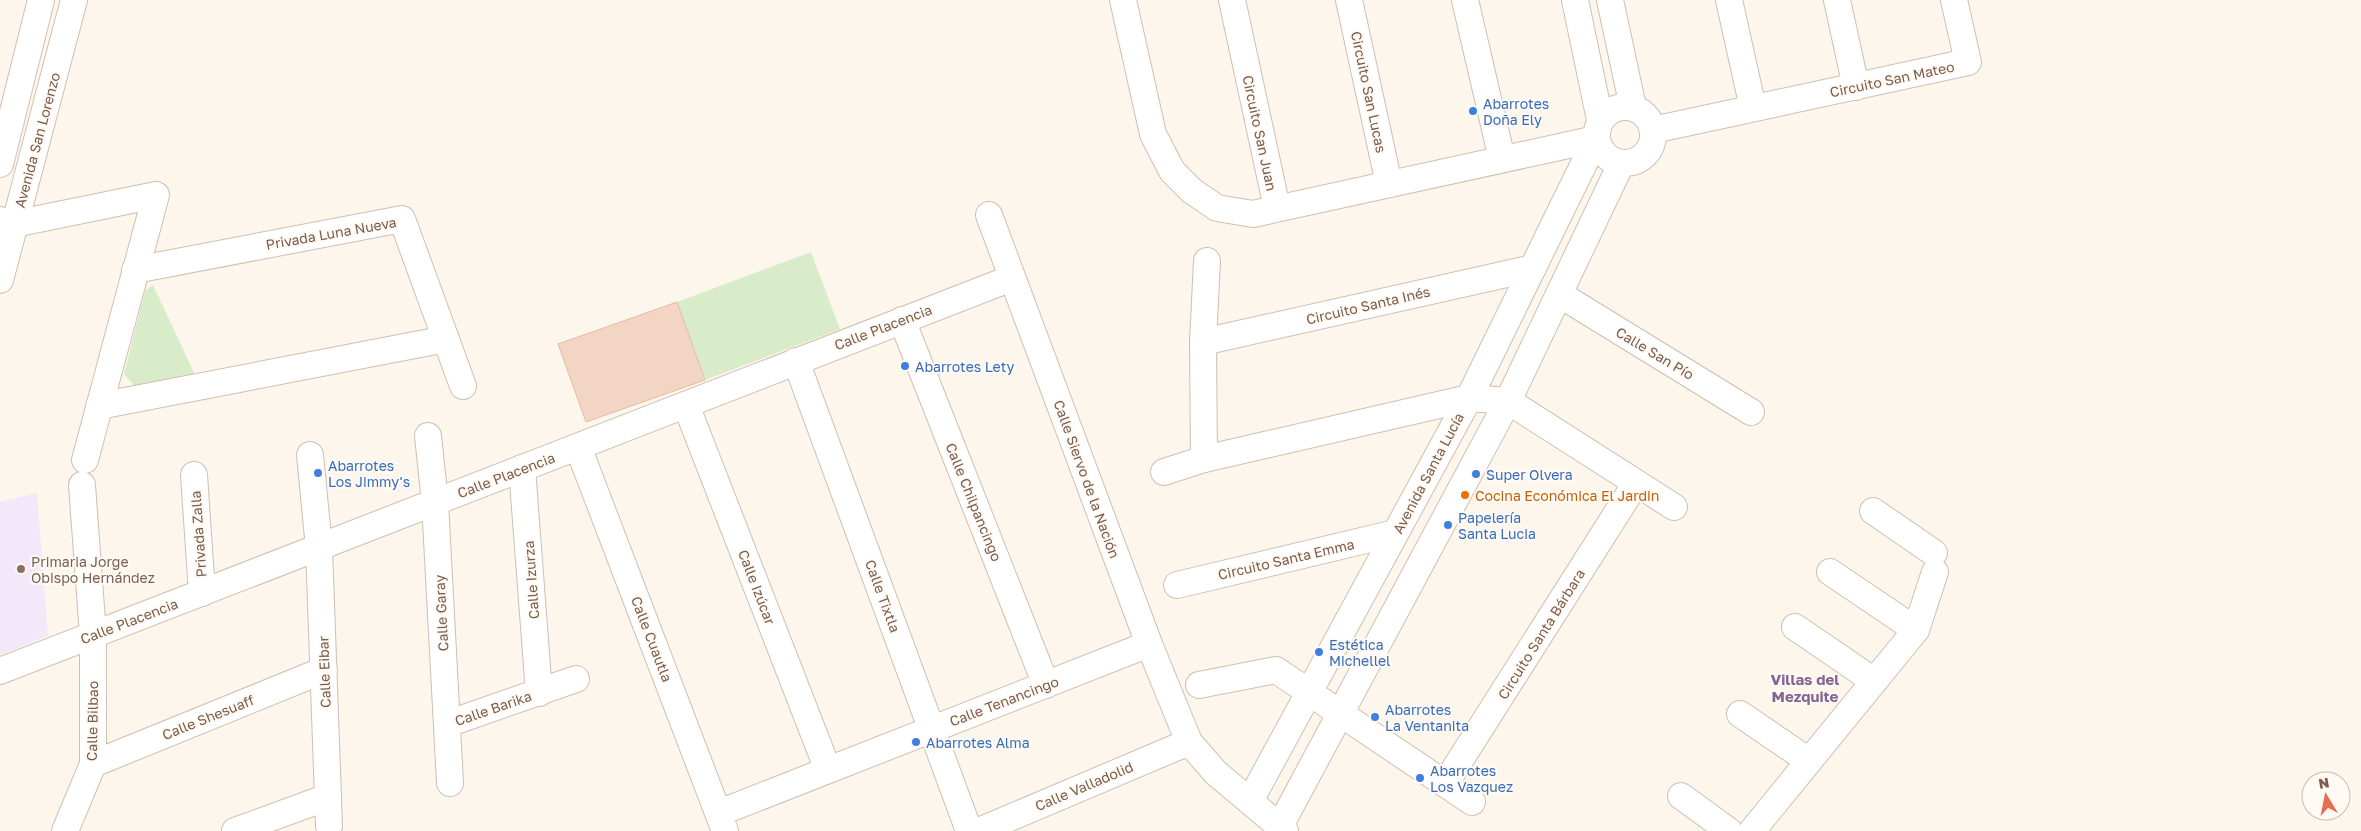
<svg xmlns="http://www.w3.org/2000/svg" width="2361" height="831" viewBox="0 0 2361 831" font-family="'Golos Text',sans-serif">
  <rect width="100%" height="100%" fill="#fdf6ec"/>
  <path fill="#f3e8fa" d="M 37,493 L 48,636 L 0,655 L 0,502 Z"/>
  <g fill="#d8ecc9">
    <path d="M 811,252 L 840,329 L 705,380 L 677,302 Z"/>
    <path d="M 153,285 L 196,377 L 137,389 L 124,374 L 145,291 Z"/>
  </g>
  <path fill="#f3d5c3" stroke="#e6bba3" d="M 677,302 L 705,380 L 586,422 L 558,344 Z"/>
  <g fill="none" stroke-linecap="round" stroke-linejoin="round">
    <defs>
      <g id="minor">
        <path d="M 1123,0 L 1153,134 L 1172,171 L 1192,191 L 1217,208 L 1253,214 L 1596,139"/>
        <path d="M 1232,0 L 1277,208"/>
        <path d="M 1349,0 L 1389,184"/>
        <path d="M 1465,0 L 1502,159"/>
        <path d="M 1575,0 L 1600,120"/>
        <path d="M 1610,0 L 1633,107"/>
        <path d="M 1729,0 L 1753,108"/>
        <path d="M 1837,0 L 1856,87"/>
        <circle cx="1625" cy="135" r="28"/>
        <path d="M 1653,130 L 1968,62 L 1954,0"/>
        <path d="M 0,164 L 41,0"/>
        <path d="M 989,215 L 1149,644 L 1189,742 L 1216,773 L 1285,831"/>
        <path d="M 0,220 L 14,224 L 156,195 L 85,460"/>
        <path d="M 135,270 L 402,219 L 463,386"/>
        <path d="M 0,280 L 74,0"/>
        <path d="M 1559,294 L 1751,412"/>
        <path d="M 902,320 L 1046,685"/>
        <path d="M 1203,342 L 1533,268"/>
        <path d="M 796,361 L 969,831"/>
        <path d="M 686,405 L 828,770"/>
        <path d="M 99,406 L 446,339"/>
        <path d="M 428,436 L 435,502 L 450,783"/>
        <path d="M 578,447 L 725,831"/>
        <path d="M 310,455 L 319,548 L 329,826"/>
        <path d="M 1204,459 L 1203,342 L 1207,261"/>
        <path d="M 522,468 L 539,693"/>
        <path d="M 1164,472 L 1204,459 L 1469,398 L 1508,401 L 1674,507"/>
        <path d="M 194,475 L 202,593"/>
        <path d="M 1873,511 L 1934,553"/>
        <path d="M 1830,572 L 1916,630"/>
        <path d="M 1177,585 L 1395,533"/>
        <path d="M 1795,627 L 1874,681"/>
        <path d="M 0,671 L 1012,278"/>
        <path d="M 1199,685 L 1276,670 L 1472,802"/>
        <path d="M 1740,714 L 1809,761"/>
        <path d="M 447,724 L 576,679"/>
        <path d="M 93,764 L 324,670"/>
        <path d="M 1445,784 L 1636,483"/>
        <path d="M 1681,796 L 1729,831"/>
        <path d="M 1250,801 L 1469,398 L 1596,139"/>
        <path d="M 719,813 L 1149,644"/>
        <path d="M 1280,826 L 1508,401 L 1621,164"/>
        <path d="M 65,831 L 93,764 L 93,635 L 82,485"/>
        <path d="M 235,831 L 328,797"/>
        <path d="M 979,831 L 1189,742"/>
        <path d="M 1752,831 L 1916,630 L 1935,572"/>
      </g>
    </defs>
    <use href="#minor" stroke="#d1beb0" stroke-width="28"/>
    <use href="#minor" stroke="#fff" stroke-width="26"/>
  </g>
  <g fill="#3f7fe0" stroke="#fffaf3" stroke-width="2">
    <circle cx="1473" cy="111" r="5"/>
    <circle cx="905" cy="366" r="5"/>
    <circle cx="318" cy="473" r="5"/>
    <circle cx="1476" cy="474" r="5"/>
    <circle cx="1448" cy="525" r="5"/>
    <circle cx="1319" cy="652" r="5"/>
    <circle cx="1375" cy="717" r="5"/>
    <circle cx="916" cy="742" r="5"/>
    <circle cx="1420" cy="778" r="5"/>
  </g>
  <circle fill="#e8710a" stroke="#fffaf3" stroke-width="2" cx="1465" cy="495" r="5"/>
  <circle fill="#8d6e63" stroke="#fffaf3" stroke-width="2" cx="21" cy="569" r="5"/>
  <g text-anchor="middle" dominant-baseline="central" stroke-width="4" stroke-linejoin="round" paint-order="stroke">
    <g font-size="14" fill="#7a5c4d" stroke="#fffaf3">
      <text transform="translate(1892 79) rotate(-12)">Circuito San Mateo</text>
      <text transform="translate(1369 92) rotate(78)">Circuito San Lucas</text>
      <text transform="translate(1260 133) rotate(78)">Circuito San Juan</text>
      <text transform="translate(37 140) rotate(-75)">Avenida San Lorenzo</text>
      <text transform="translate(331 233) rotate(-10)">Privada Luna Nueva</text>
      <text transform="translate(1368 305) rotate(-13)">Circuito Santa Inés</text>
      <text transform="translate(883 327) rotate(-21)">Calle Placencia</text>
      <text transform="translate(1655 353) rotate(31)">Calle San Pío</text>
      <text transform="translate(1428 473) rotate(-62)">Avenida Santa Lucía</text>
      <text transform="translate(506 475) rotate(-21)">Calle Placencia</text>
      <text transform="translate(1087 479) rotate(70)">Calle Siervo de la Nación</text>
      <text transform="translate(974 502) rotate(68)">Calle Chilpancingo</text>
      <text transform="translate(198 534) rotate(-94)">Privada Zalla</text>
      <text transform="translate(1286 559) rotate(-13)">Circuito Santa Emma</text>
      <text transform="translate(531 580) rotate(-94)">Calle Izurza</text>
      <text transform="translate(757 587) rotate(69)">Calle Izúcar</text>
      <text transform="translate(883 596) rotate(70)">Calle Tixtla</text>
      <text transform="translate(441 613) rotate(-93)">Calle Garay</text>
      <text transform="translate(129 621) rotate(-21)">Calle Placencia</text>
      <text transform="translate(1541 634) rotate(-58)">Circuito Santa Bárbara</text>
      <text transform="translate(652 639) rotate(69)">Calle Cuautla</text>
      <text transform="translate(324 672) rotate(-92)">Calle Eibar</text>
      <text transform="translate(1004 701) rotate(-21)">Calle Tenancingo</text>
      <text transform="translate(493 708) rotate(-19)">Calle Barika</text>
      <text transform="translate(208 717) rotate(-22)">Calle Shesuaff</text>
      <text transform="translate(92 721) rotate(-89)">Calle Bilbao</text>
      <text transform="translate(1084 786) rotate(-23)">Calle Valladolid</text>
    </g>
    <g font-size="14" fill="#366cbe" stroke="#fffaf3" text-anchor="start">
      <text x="1483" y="103">Abarrotes<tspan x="1483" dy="16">Doña Ely</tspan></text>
      <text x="915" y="366">Abarrotes Lety</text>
      <text x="328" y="465">Abarrotes<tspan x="328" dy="16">Los Jimmy's</tspan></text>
      <text x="1486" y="474">Super Olvera</text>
      <text x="1458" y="517">Papelería<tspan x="1458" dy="16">Santa Lucia</tspan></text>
      <text x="1329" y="644">Estética<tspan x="1329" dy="16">Michellel</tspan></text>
      <text x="1385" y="709">Abarrotes<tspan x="1385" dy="16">La Ventanita</tspan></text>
      <text x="926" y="742">Abarrotes Alma</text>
      <text x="1430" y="770">Abarrotes<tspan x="1430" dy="16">Los Vazquez</tspan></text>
    </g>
    <g font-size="14" fill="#c56008" stroke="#fffaf3" text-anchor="start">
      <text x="1475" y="495">Cocina Económica El Jardin</text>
    </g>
    <g font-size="14" fill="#785e54" stroke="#fffaf3" text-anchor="start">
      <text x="31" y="561">Primaria Jorge<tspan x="31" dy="16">Obispo Hernández</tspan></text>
    </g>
    <g font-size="15" font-weight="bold" fill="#846695" stroke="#fffaf3">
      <text x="1805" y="679">Villas del<tspan x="1805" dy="17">Mezquite</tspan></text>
    </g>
  </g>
  <g transform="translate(2326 796) rotate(350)"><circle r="24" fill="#fffaf3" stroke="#cabbb1"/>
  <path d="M0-4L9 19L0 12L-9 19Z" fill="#e76f51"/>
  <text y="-8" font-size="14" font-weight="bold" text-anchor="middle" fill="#7a5c4d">N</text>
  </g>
</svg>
